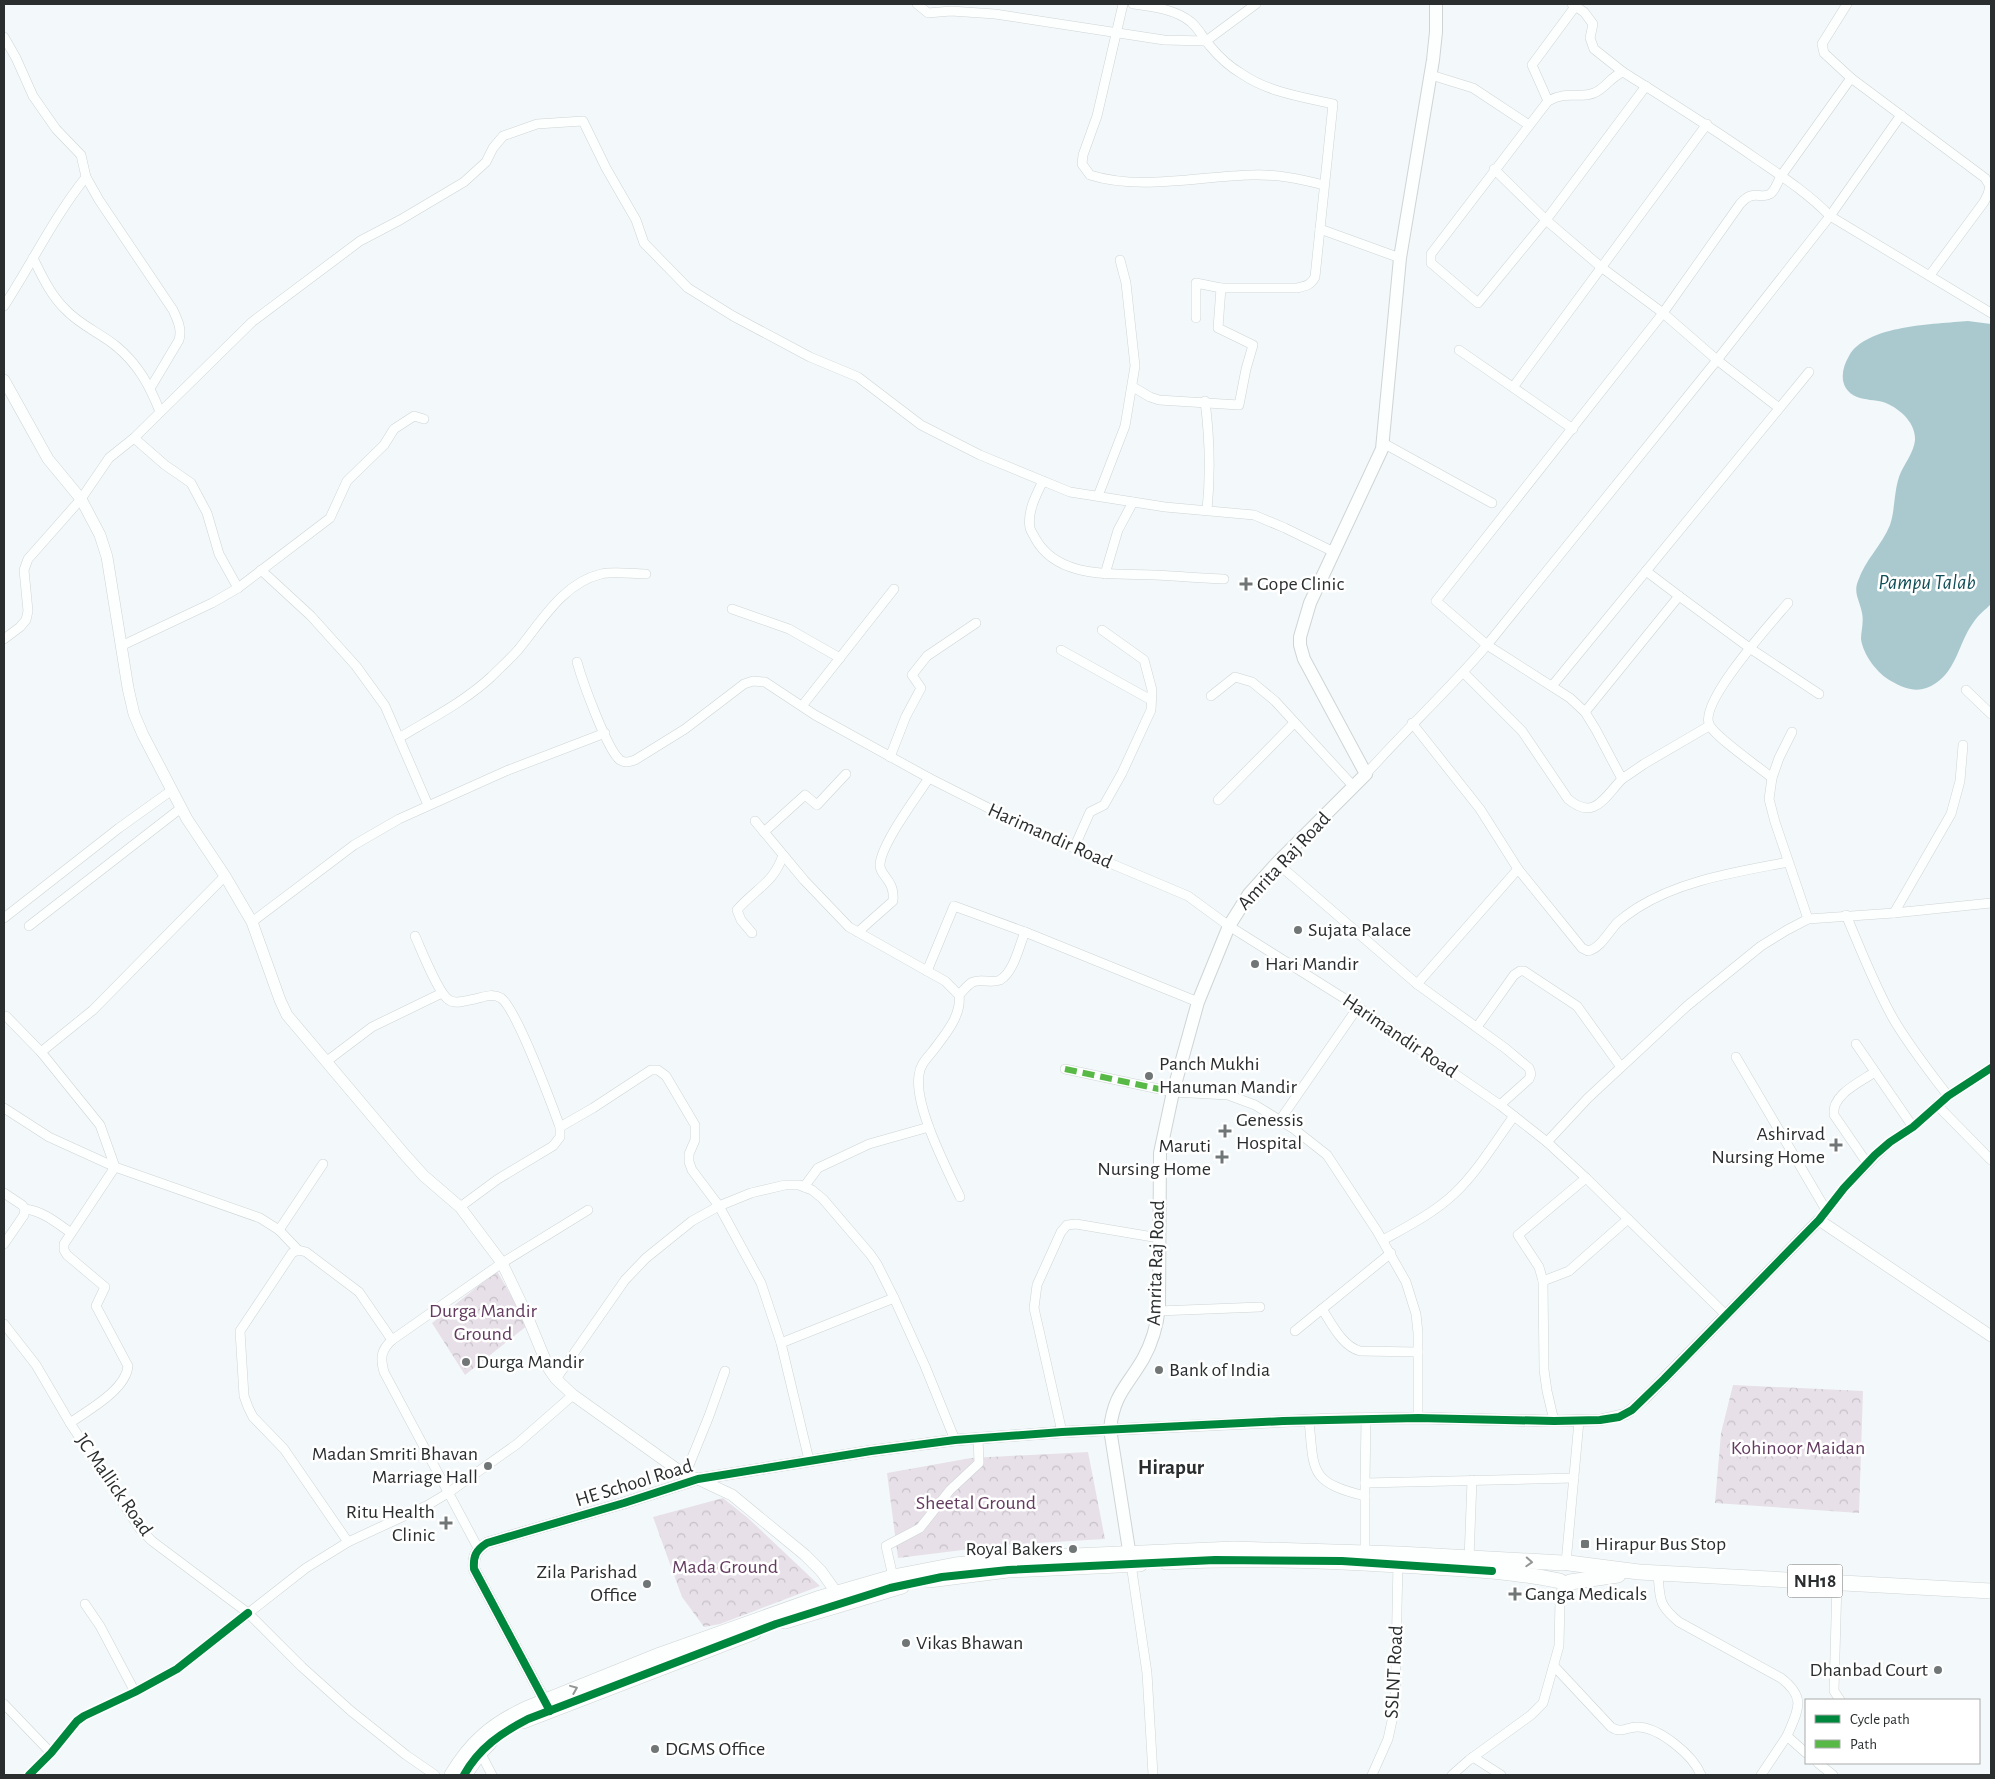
<svg xmlns="http://www.w3.org/2000/svg" width="1995" height="1779" viewBox="0 0 1995 1779" font-family="'Alegreya Sans',sans-serif">
  <defs>
    <pattern id="forest-crowns" width="20" height="18" patternUnits="userSpaceOnUse" patternTransform="scale(1.25)"><rect width="20" height="18" fill="#e7e0e8"/><path d="M2 6a3 3 0 1 1 6 0M12 15a3 3 0 1 1 6 0" fill="none" stroke="#c6c0c7"/></pattern>
  </defs>
  <rect width="100%" height="100%" fill="#f3f9fa"/>
  <g fill="url(#forest-crowns)">
    <path d="M 497,1271 L 528,1325 L 465,1375 L 432,1323 Z"/>
    <path d="M 1733,1385 L 1863,1391 L 1859,1513 L 1715,1503 L 1721,1433 Z"/>
    <path d="M 1088,1452 L 1105,1539 L 1003,1545 L 898,1558 L 887,1473 L 971,1458 Z"/>
    <path d="M 723,1498 L 748,1518 L 820,1586 L 720,1624 L 704,1627 L 682,1597 L 653,1517 Z"/>
  </g>
  <path fill="#aac9cf" d="M 1968,321 L 1991,324 L 1991,604 C 1985,610 1978,615 1973,623 C 1959,642 1957,669 1936,683 C 1921,694 1906,690 1891,681 C 1878,674 1863,655 1861,639 C 1861,631 1864,622 1862,613 C 1860,601 1853,593 1858,581 C 1865,560 1882,545 1890,525 C 1895,510 1894,492 1899,477 C 1903,465 1914,453 1915,440 C 1916,422 1898,407 1883,402 C 1875,400 1865,400 1857,397 C 1839,389 1840,371 1849,356 C 1866,325 1935,324 1968,321 Z"/>
  <g fill="none" stroke-linecap="round" stroke-linejoin="round">
    <defs>
      <g id="minor">
        <path d="M 917,4 L 928,13 L 951,11 L 995,14 L 1164,40 L 1206,41 L 1256,4"/>
        <path d="M 1123,4 L 1097,116 L 1083,155 L 1082,164 L 1090,175 C 1140,191 1200,176 1252,175 C 1277,174 1300,179 1324,185"/>
        <path d="M 1133,4 C 1153,7 1175,9 1191,22 C 1199,29 1203,38 1210,46 C 1219,57 1230,67 1242,74 C 1268,92 1302,97 1333,104 L 1315,277 C 1311,285 1306,286 1297,288 L 1221,288 L 1196,283 L 1196,318"/>
        <path d="M 1572,4 L 1584,12 L 1593,24 L 1590,38 L 1594,49 L 1623,72"/>
        <path d="M 1577,4 L 1532,65 L 1548,101 L 1431,254 L 1431,263 L 1478,303 L 1546,220 L 1646,86"/>
        <path d="M 1847,4 L 1822,44 L 1824,53 L 1851,78 L 1985,178 L 1990,186 L 1988,194 L 1984,202 L 1930,275"/>
        <path d="M 4,37 L 16,58 L 33,96 L 56,129 L 81,155 L 86,177 L 99,200 L 173,310 C 178,321 182,329 179,340 L 151,387"/>
        <path d="M 1431,75 L 1473,88 L 1529,125"/>
        <path d="M 1548,101 C 1568,90 1579,99 1594,93 C 1605,89 1610,77 1623,72 C 1669,101 1714,129 1758,160 C 1783,177 1809,194 1830,216 L 1991,313"/>
        <path d="M 1494,169 L 1546,220 L 1601,267 L 1663,313 L 1717,360 L 1779,408"/>
        <path d="M 1320,229 L 1400,258"/>
        <path d="M 33,258 C 42,276 51,296 66,310 C 80,325 100,333 116,346 C 138,364 150,386 160,412"/>
        <path d="M 4,306 C 32,263 54,217 86,177"/>
        <path d="M 1459,350 L 1573,429"/>
        <path d="M 1514,386 L 1707,124"/>
        <path d="M 1133,387 L 1150,397 L 1159,400 L 1239,405 L 1246,369 L 1253,345 L 1218,328 L 1221,288"/>
        <path d="M 1205,401 C 1210,440 1211,471 1207,510"/>
        <path d="M 134,438 L 165,465 L 191,483 L 207,513 L 219,554 L 238,588"/>
        <path d="M 1383,443 L 1492,503"/>
        <path d="M 1043,481 C 1036,495 1027,512 1030,528 C 1031,532 1034,535 1035,538 C 1058,580 1114,573 1154,575 C 1177,576 1200,578 1224,579"/>
        <path d="M 1098,496 L 1125,426 L 1135,366 L 1126,283 L 1120,260"/>
        <path d="M 261,570 L 311,616 L 356,666 L 385,706 L 428,805"/>
        <path d="M 1646,571 L 1679,596"/>
        <path d="M 1105,574 L 1118,530 L 1133,502"/>
        <path d="M 732,609 L 789,629 L 840,658"/>
        <path d="M 4,639 L 20,627 L 26,620 L 28,611 L 24,570 L 28,559 L 81,499 L 109,458 L 134,438 L 252,322 L 360,241 L 400,220 L 464,182 L 486,162 L 493,148 L 503,136 L 537,124 L 583,121 L 606,168 L 636,220 L 644,243 L 688,288 L 733,316 L 810,357 L 858,377 L 921,425 L 980,455 L 1070,492 L 1165,507 L 1254,515 L 1285,528 L 1334,552"/>
        <path d="M 121,646 L 212,603 L 238,588 L 330,518 L 347,481 L 384,445 L 394,429 L 414,416 L 424,419"/>
        <path d="M 1061,650 L 1151,700"/>
        <path d="M 577,662 C 582,680 607,750 620,760 C 625,763 629,762 635,760 L 685,729 L 744,684 L 753,681 L 765,682 L 815,715 L 929,778 L 1036,832 L 1188,896 L 1229,926 L 1358,1007 L 1500,1105 L 1547,1142 L 1586,1178 L 1726,1315"/>
        <path d="M 1464,673 L 1522,731 L 1568,799 C 1594,821 1604,798 1622,779"/>
        <path d="M 1552,686 L 1809,372"/>
        <path d="M 1966,690 L 1991,714"/>
        <path d="M 1211,696 L 1235,677 L 1252,682 L 1275,701 L 1354,787"/>
        <path d="M 802,706 L 894,589"/>
        <path d="M 1585,712 L 1679,596 L 1751,649 L 1819,694"/>
        <path d="M 1412,723 L 1480,809 L 1518,869 L 1582,948 L 1588,951 C 1601,948 1609,931 1618,922 C 1624,917 1631,912 1637,908 C 1681,880 1737,872 1788,862"/>
        <path d="M 1709,726 L 1644,764 L 1622,779 L 1596,730 L 1585,712 L 1570,698 L 1487,645 L 1436,601 L 1663,313 L 1740,204 C 1754,188 1760,200 1770,194 C 1775,191 1778,181 1781,176 L 1851,78"/>
        <path d="M 1792,732 L 1779,758 L 1772,778 L 1769,799 L 1775,822 L 1808,919"/>
        <path d="M 399,738 C 430,719 464,702 491,677 C 500,668 510,659 518,650 C 541,622 563,583 601,574 C 615,571 631,574 646,574"/>
        <path d="M 890,757 L 906,716 L 921,688 L 912,675 L 927,656 L 976,623"/>
        <path d="M 1366,774 C 1405,730 1449,690 1487,645 L 1717,360 L 1830,216 L 1901,115"/>
        <path d="M 1772,778 C 1758,766 1719,740 1710,726 C 1696,705 1772,622 1788,603"/>
        <path d="M 1218,800 L 1294,723"/>
        <path d="M 755,821 L 804,880 L 849,927 L 927,971 L 954,906 L 1025,932 L 1198,1002"/>
        <path d="M 764,832 L 805,795 L 817,805 L 846,774"/>
        <path d="M 1074,848 L 1090,812 L 1104,805 L 1122,773 L 1151,710 L 1152,690 L 1144,660 L 1102,630"/>
        <path d="M 1277,863 L 1417,984 L 1505,1048 L 1529,1068 L 1531,1074 L 1529,1079 L 1500,1105"/>
        <path d="M 1894,913 L 1951,814 L 1960,781 L 1963,745"/>
        <path d="M 1846,915 C 1861,950 1875,987 1894,1020 C 1910,1047 1929,1071 1948,1096"/>
        <path d="M 4,918 L 119,828 L 172,790"/>
        <path d="M 252,922 L 354,845 L 399,819 L 506,771 L 605,733"/>
        <path d="M 29,926 L 181,808"/>
        <path d="M 858,932 L 893,901 C 895,880 881,877 880,866 C 879,847 917,796 929,778"/>
        <path d="M 752,933 L 741,920 L 737,910 C 755,889 774,883 783,855"/>
        <path d="M 415,936 C 421,949 438,993 449,1000 C 456,1005 467,1000 475,999 C 484,997 492,993 501,998 C 516,1008 552,1105 560,1127 L 560,1137 L 553,1146 L 498,1179 L 460,1207"/>
        <path d="M 927,971 L 945,981 L 959,995 C 962,1016 944,1036 932,1052 C 926,1059 920,1065 919,1075 C 914,1106 946,1167 960,1197"/>
        <path d="M 1417,984 L 1518,869"/>
        <path d="M 959,995 C 963,991 968,984 973,982 C 982,978 991,984 1000,980 C 1014,972 1019,946 1025,932"/>
        <path d="M 6,1016 L 41,1052 L 100,1125 L 115,1167 L 64,1244 L 64,1250 L 67,1255 L 105,1287 L 96,1306 L 128,1366 C 126,1390 88,1410 70,1423"/>
        <path d="M 1477,1027 L 1514,975 L 1520,971 L 1524,971 L 1577,1006 L 1621,1067"/>
        <path d="M 1856,1044 L 1913,1127"/>
        <path d="M 41,1052 L 93,1010 L 225,876"/>
        <path d="M 1736,1057 L 1826,1210"/>
        <path d="M 327,1061 L 372,1027 L 442,993"/>
        <path d="M 1065,1069 L 1173,1092 L 1228,1095 L 1255,1105 L 1294,1129 L 1327,1155 L 1377,1231 L 1406,1282 L 1416,1314 L 1418,1333 L 1418,1418"/>
        <path d="M 1937,1105 L 1991,1160"/>
        <path d="M 4,1108 L 49,1137 L 115,1167 L 260,1218 L 279,1230 L 298,1250"/>
        <path d="M 1280,1120 L 1358,1007"/>
        <path d="M 560,1127 L 593,1108 L 651,1070 L 658,1070 L 666,1076 L 695,1125 L 695,1140 L 689,1154 L 689,1162 L 692,1170 L 719,1206 L 761,1283 L 781,1343 L 809,1460"/>
        <path d="M 1547,1142 L 1588,1098 L 1687,1006 L 1761,946 L 1787,930 L 1808,919 L 1894,913 L 1991,903"/>
        <path d="M 1867,1163 L 1834,1115 C 1831,1095 1860,1082 1875,1072"/>
        <path d="M 804,1187 L 818,1168 L 869,1144 L 929,1127"/>
        <path d="M 4,1193 L 22,1205 L 25,1209 L 24,1215 L 4,1244"/>
        <path d="M 25,1209 C 43,1211 57,1223 71,1233"/>
        <path d="M 1819,1220 L 1844,1188 L 1890,1142 L 1913,1127 L 1948,1096 L 1991,1068"/>
        <path d="M 279,1230 L 323,1164"/>
        <path d="M 1383,1240 C 1408,1226 1434,1213 1455,1193 C 1478,1171 1495,1142 1514,1116"/>
        <path d="M 1543,1281 L 1569,1271 L 1628,1219"/>
        <path d="M 1322,1309 C 1332,1324 1342,1346 1360,1351 L 1418,1352"/>
        <path d="M 1158,1311 L 1260,1307"/>
        <path d="M 4,1324 L 36,1365 L 70,1423 L 140,1529 L 152,1541 L 248,1613 L 302,1667 L 351,1711 L 406,1755 L 435,1775"/>
        <path d="M 1295,1331 L 1391,1253"/>
        <path d="M 781,1343 L 894,1298"/>
        <path d="M 556,1379 L 625,1280 L 646,1258 L 692,1221 L 719,1206 L 751,1193 L 785,1185 L 799,1185 L 812,1190 L 823,1199 L 870,1254 L 877,1264 L 894,1298 L 925,1366 L 955,1440"/>
        <path d="M 1309,1420 C 1314,1472 1309,1482 1365,1496"/>
        <path d="M 1554,1421 L 1547,1391 L 1544,1370 L 1543,1281 L 1539,1267 L 1518,1235 L 1586,1178"/>
        <path d="M 1062,1432 L 1034,1308 L 1037,1285 L 1061,1232 L 1067,1225 L 1076,1224 L 1159,1238"/>
        <path d="M 685,1475 L 709,1416 L 725,1371"/>
        <path d="M 1365,1483 L 1366,1418"/>
        <path d="M 348,1542 L 284,1449 L 253,1417 L 248,1407 L 244,1396 L 240,1331 L 292,1253 L 298,1250 L 306,1252 L 359,1292 L 392,1340"/>
        <path d="M 478,1548 L 384,1372 C 380,1358 381,1350 392,1340 L 502,1263 L 588,1210"/>
        <path d="M 1365,1552 L 1365,1483 L 1574,1478"/>
        <path d="M 1469,1559 L 1472,1480"/>
        <path d="M 1566,1563 L 1579,1421"/>
        <path d="M 1131,1564 L 1147,1673 L 1153,1775"/>
        <path d="M 1658,1573 C 1660,1599 1658,1605 1679,1622 L 1781,1678 C 1807,1698 1798,1710 1787,1736 L 1806,1753"/>
        <path d="M 893,1577 L 886,1546 L 920,1528 L 950,1490 L 979,1463 L 978,1438"/>
        <path d="M 1837,1582 L 1834,1691 L 1840,1700"/>
        <path d="M 85,1604 L 100,1626 L 135,1692"/>
        <path d="M 1554,1666 L 1611,1727 C 1621,1734 1626,1727 1637,1727 C 1659,1727 1693,1755 1701,1775"/>
        <path d="M 4,1704 L 51,1753"/>
        <path d="M 480,1752 L 492,1775"/>
        <path d="M 1473,1757 L 1501,1775"/>
        <path d="M 1818,1763 L 1833,1775"/>
        <path d="M 29,1775 L 51,1753 L 77,1721 L 84,1716 L 135,1692 L 177,1669 L 306,1568 L 348,1542 L 428,1505 L 448,1493 L 517,1444 L 573,1395"/>
        <path d="M 1372,1775 L 1388,1739 L 1395,1707 L 1398,1562"/>
        <path d="M 1452,1775 L 1469,1760 L 1531,1715 L 1543,1703 L 1559,1646 L 1560,1600 L 1563,1582"/>
        <path d="M 1761,1775 L 1787,1736"/>
      </g>
      <g id="tertiary">
        <path d="M 4,380 L 48,459 L 81,499 L 100,535 L 107,557 L 128,688 L 134,714 L 143,735 L 187,819 L 225,876 L 252,922 L 280,1000 L 287,1015 L 405,1155 L 424,1176 L 460,1207 L 502,1263 L 525,1311 L 549,1369 L 556,1379 L 573,1395 L 685,1475 L 698,1479 L 732,1495 L 805,1555 L 821,1571 L 841,1599"/>
        <path d="M 548,1707 L 474,1569 C 473,1556 476,1550 487,1543 L 624,1503 L 698,1479 L 871,1451 L 955,1440 L 1062,1432 L 1332,1419 L 1418,1418 L 1554,1421 L 1600,1420 L 1626,1414 L 1644,1399 L 1819,1220 L 1991,1336"/>
      </g>
      <path id="secondary" d="M 1131,1563 L 1110,1429 C 1114,1394 1126,1388 1143,1359 C 1152,1343 1157,1326 1159,1307 L 1160,1153 L 1173,1092 L 1198,1002 L 1229,926 L 1249,894 L 1277,863 L 1366,774 L 1304,659 L 1300,645 L 1300,637 L 1310,603 L 1382,449 L 1400,258 L 1433,60 L 1436,32 L 1436,4"/>
      <g id="trunk">
        <path d="M 1166,1562 C 1249,1557 1333,1561 1417,1566 C 1465,1569 1513,1571 1560,1581"/>
        <path d="M 1569,1563 L 1639,1572 L 1991,1591"/>
        <path d="M 929,1580 L 1008,1570 L 1140,1564"/>
        <path d="M 1570,1582 L 1618,1575"/>
        <path d="M 785,1621 L 902,1586"/>
        <path d="M 523,1721 L 754,1632"/>
        <path d="M 452,1775 C 471,1743 492,1725 526,1709 L 660,1655 L 817,1599 L 893,1577 L 955,1565 L 1028,1558 L 1234,1549 L 1399,1554 L 1563,1563"/>
        <path d="M 464,1775 L 480,1752 L 489,1743"/>
      </g>
    </defs>
    <use href="#minor" stroke="#cfd4d5" stroke-width="10"/>
    <use href="#tertiary" stroke="#cfd4d5" stroke-width="12"/>
    <use href="#secondary" stroke="#cfd4d5" stroke-width="14"/>
    <use href="#trunk" stroke="#cfd4d5" stroke-width="16"/>
    <use href="#minor" stroke="#fdfefe" stroke-width="9"/>
    <use href="#tertiary" stroke="#fdfefe" stroke-width="11"/>
    <use href="#secondary" stroke="#fdfefe" stroke-width="12"/>
    <use href="#trunk" stroke="#fdfefe" stroke-width="15"/>
    <path stroke="#58b947" stroke-width="6" stroke-dasharray="12 6" stroke-linecap="butt" d="M 1065,1069 L 1173,1092"/>
    <defs>
      <g id="cycleway">
        <path d="M 550,1711 L 474,1569 C 473,1556 476,1550 487,1543 L 624,1503 L 698,1479 L 871,1451 L 955,1440 L 1062,1432 L 1283,1421 L 1418,1418 L 1554,1421 L 1600,1420 L 1619,1417 L 1632,1410 L 1664,1379 L 1819,1220 L 1844,1188 L 1875,1155 L 1890,1142 L 1913,1127 L 1948,1096 L 1991,1068"/>
        <path d="M 29,1775 L 51,1753 L 77,1721 L 84,1716 L 135,1692 L 177,1669 L 248,1613"/>
        <path d="M 464,1775 C 479,1748 501,1733 528,1719 L 776,1624 L 890,1588 L 942,1577 L 1008,1570 L 1215,1560 L 1342,1561 L 1492,1571"/>
      </g>
    </defs>
    <use href="#cycleway" stroke="#fff" stroke-width="11"/>
    <use href="#cycleway" stroke="#00873e" stroke-width="8"/>
  </g>
  <defs><path id="oneway-chevron" d="M-2-3.5L2.5 0L-2 3.5" fill="none" stroke-width="1.6" stroke-linecap="round" stroke-linejoin="round" transform="scale(1.25)"/></defs>
  <g stroke="#949696">
    <use href="#oneway-chevron" transform="translate(1529 1562) rotate(3)"/>
    <use href="#oneway-chevron" transform="translate(574 1689) rotate(-22)"/>
  </g>
  <g fill="#707576" stroke="#fff" stroke-width="2">
    <path d="M1243.5 576.5h5v5h5v5h-5v5h-5v-5h-5v-5h5z"/>
    <circle cx="1298" cy="930" r="5"/>
    <circle cx="1255" cy="964" r="5"/>
    <circle cx="1149" cy="1076" r="5"/>
    <path d="M1222.5 1123.5h5v5h5v5h-5v5h-5v-5h-5v-5h5z"/>
    <path d="M1833.5 1137.5h5v5h5v5h-5v5h-5v-5h-5v-5h5z"/>
    <path d="M1219.5 1149.5h5v5h5v5h-5v5h-5v-5h-5v-5h5z"/>
    <circle cx="466" cy="1362" r="5"/>
    <circle cx="1159" cy="1370" r="5"/>
    <circle cx="488" cy="1466" r="5"/>
    <path d="M443.5 1515.5h5v5h5v5h-5v5h-5v-5h-5v-5h5z"/>
    <rect x="1580" y="1539" width="10" height="10" rx="2.5"/>
    <circle cx="1073" cy="1549" r="5"/>
    <circle cx="647" cy="1584" r="5"/>
    <path d="M1512.5 1586.5h5v5h5v5h-5v5h-5v-5h-5v-5h5z"/>
    <circle cx="906" cy="1643" r="5"/>
    <circle cx="1938" cy="1670" r="5"/>
    <circle cx="655" cy="1749" r="5"/>
  </g>
  <g text-anchor="middle" dominant-baseline="central" stroke-width="5" stroke-linejoin="round" paint-order="stroke">
    <rect fill="#fff" stroke="#6a6d6d" stroke-width="1" x="1787.5" y="1564.5" width="55" height="33" rx="4"/>
    <g font-size="19" font-weight="bold" fill="#2a2e2f">
      <text x="1815" y="1581">NH18</text>
    </g>
    <g font-size="20" fill="#2a2e2f" stroke="#fff" text-anchor="start">
      <text x="1257" y="584">Gope Clinic</text>
      <text x="1308" y="930">Sujata Palace</text>
      <text x="1265" y="964">Hari Mandir</text>
      <text x="1159" y="1064">Panch Mukhi<tspan x="1159" dy="23">Hanuman Mandir</tspan></text>
      <text x="1236" y="1120">Genessis<tspan x="1236" dy="23">Hospital</tspan></text>
      <text x="1825" y="1134" text-anchor="end">Ashirvad<tspan x="1825" dy="23">Nursing Home</tspan></text>
      <text x="1211" y="1146" text-anchor="end">Maruti<tspan x="1211" dy="23">Nursing Home</tspan></text>
      <text x="476" y="1362">Durga Mandir</text>
      <text x="1169" y="1370">Bank of India</text>
      <text x="478" y="1454" text-anchor="end">Madan Smriti Bhavan<tspan x="478" dy="23">Marriage Hall</tspan></text>
      <text x="435" y="1512" text-anchor="end">Ritu Health<tspan x="435" dy="23">Clinic</tspan></text>
      <text x="1595" y="1544">Hirapur Bus Stop</text>
      <text x="1063" y="1549" text-anchor="end">Royal Bakers</text>
      <text x="637" y="1572" text-anchor="end">Zila Parishad<tspan x="637" dy="23">Office</tspan></text>
      <text x="1525" y="1594">Ganga Medicals</text>
      <text x="916" y="1643">Vikas Bhawan</text>
      <text x="1928" y="1670" text-anchor="end">Dhanbad Court</text>
      <text x="665" y="1749">DGMS Office</text>
    </g>
    <g font-size="20" fill="#2a2e2f" stroke="#fff">
      <text transform="translate(1050 836) rotate(24)">Harimandir Road</text>
      <text transform="translate(1284 861) rotate(-47)">Amrita Raj Road</text>
      <text transform="translate(1400 1036) rotate(34)">Harimandir Road</text>
      <text transform="translate(1156 1263) rotate(-88)">Amrita Raj Road</text>
      <text transform="translate(634 1483) rotate(-17)">HE School Road</text>
      <text transform="translate(114 1485) rotate(55)">JC Mallick Road</text>
      <text transform="translate(1394 1672) rotate(-87)">SSLNT Road</text>
    </g>
    <g font-size="20" fill="#633b5f" stroke="#fff">
      <text x="483" y="1311">Durga Mandir<tspan x="483" dy="23">Ground</tspan></text>
      <text x="1798" y="1448">Kohinoor Maidan</text>
      <text x="976" y="1503">Sheetal Ground</text>
      <text x="725" y="1567">Mada Ground</text>
    </g>
    <g font-size="21" font-style="italic" fill="#114e58" stroke="#fff">
      <text x="1927" y="582">Pampu Talab</text>
    </g>
    <g font-size="21" font-weight="bold" fill="#2a2e2f" stroke="#fff">
      <text x="1171" y="1467">Hirapur</text>
    </g>
  </g>
  <rect width="1995" height="1779" fill="none" stroke="#2a2e2f" stroke-width="10"/>
  <rect x="1805" y="1699" width="175" height="65" fill="#ffffff" stroke="#aaabac"/>
  <rect x="1815" y="1715" width="25" height="8" fill="#00873e" stroke="#aaabac"/>
  <text x="1850" y="1724" font-size="15" fill="#2a2e2f">Cycle path</text>
  <rect x="1815" y="1740" width="25" height="8" fill="#58b947" stroke="#aaabac"/>
  <text x="1850" y="1749" font-size="15" fill="#2a2e2f">Path</text>
</svg>
